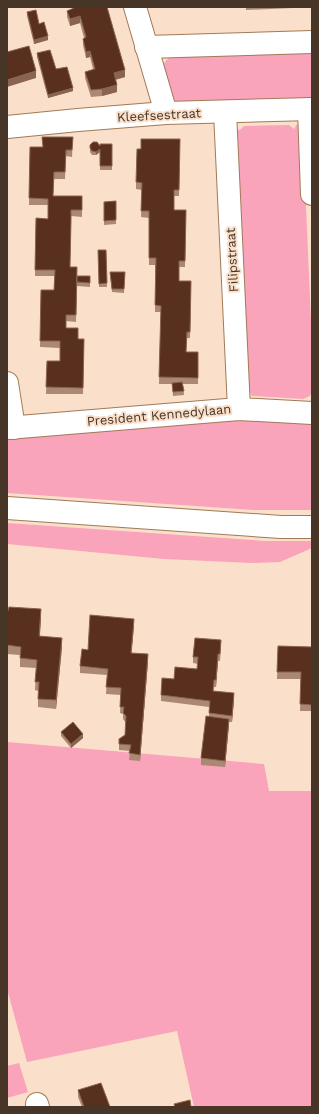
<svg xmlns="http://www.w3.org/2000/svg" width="319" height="1114" viewBox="0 0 319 1114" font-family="'Work Sans',sans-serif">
  <rect width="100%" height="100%" fill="#fae0ca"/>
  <g fill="#f9a4bb">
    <path d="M 312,49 L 312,98 L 185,104 L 175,101 L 170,94 L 162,66 L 168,58 L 174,54 Z"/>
    <path d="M 297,124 L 303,137 L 312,345 L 312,391 L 310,396 L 303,399 L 252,396 L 247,388 L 235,129 L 240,130 L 244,126 L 289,125 L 294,129 Z"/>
    <path d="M 218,415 L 312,421 L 312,510 L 253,510 L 7,493 L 7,435 Z"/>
    <path d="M 7,523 L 265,541 L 312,541 L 312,548 L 280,562 L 252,563 L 164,559 L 7,544 Z"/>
    <path d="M 7,742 L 264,764 L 269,791 L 312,791 L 312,1107 L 194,1107 L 177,1031 L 27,1062 L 7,989 Z"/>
    <path d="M 19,1063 L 28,1092 L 7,1098 L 7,1066 Z"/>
  </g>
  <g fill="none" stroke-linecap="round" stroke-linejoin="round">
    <defs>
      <g id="minor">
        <path d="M 135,7 L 166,113"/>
        <path d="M 146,47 L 312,42"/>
        <path d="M 309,109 L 312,194"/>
        <path d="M 225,112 L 239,409"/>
        <path d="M 7,127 L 78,120 L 166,113 L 312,109"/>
        <path d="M 7,383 L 14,428"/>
        <path d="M 7,428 L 239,409 L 312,413"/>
        <path d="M 7,508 L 281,527 L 312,527"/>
        <path d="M 37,1104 L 38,1107"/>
      </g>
    </defs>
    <use href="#minor" stroke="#a17a58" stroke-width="24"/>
    <use href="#minor" stroke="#fff" stroke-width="22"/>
  </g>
  <g fill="#aa8874">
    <path d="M 72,7 L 107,7 L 125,77 L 115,80 L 117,92 L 102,96 L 91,97 L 85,78 L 85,72 L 93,69 L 90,57 L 86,58 L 83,45 L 83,39 L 84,38 L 80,23 L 70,26 L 67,17 L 67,11 L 72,9 Z"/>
    <path d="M 246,7 L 293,7 L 293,8 L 246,10 Z"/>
    <path d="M 27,12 L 39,24 L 48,40 L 34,44 L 27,16 Z"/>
    <path d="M 37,53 L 56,69 L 73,91 L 48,98 L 37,57 Z"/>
    <path d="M 73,137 L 72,157 L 66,156 L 65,179 L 54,179 L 53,196 L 82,196 L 82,217 L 71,216 L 70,267 L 77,276 L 90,276 L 90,287 L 77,286 L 76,322 L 66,321 L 66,328 L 78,339 L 84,339 L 83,394 L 46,394 L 47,361 L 60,361 L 60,348 L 40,347 L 41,290 L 54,290 L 54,276 L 35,276 L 36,218 L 48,219 L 48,205 L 29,205 L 30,147 L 42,147 Z"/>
    <path d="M 180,139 L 179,196 L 174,196 L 174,210 L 186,210 L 185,267 L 179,267 L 179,281 L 191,281 L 190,338 L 187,338 L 186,352 L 198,352 L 198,384 L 183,384 L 184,395 L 173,396 L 172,384 L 159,384 L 161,312 L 155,312 L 155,265 L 149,265 L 149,218 L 141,217 L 142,190 L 136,189 L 136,182 L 141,149 Z"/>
    <path d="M 112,144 L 112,170 L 100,170 L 100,152 L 96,155 L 92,155 L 90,152 L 90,148 L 100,146 Z"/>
    <path d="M 116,201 L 116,224 L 104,225 L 104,202 Z"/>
    <path d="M 98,250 L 106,250 L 107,287 L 99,287 Z"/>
    <path d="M 110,272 L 125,272 L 124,293 L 112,292 Z"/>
    <path d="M 7,611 L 41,618 L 40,636 L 62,647 L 56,709 L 38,707 L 38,691 L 35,690 L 36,668 L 20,667 L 20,655 L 7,654 Z"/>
    <path d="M 134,626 L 131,653 L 148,661 L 140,761 L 129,760 L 130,751 L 119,750 L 119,744 L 125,735 L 126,723 L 123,719 L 123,714 L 120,713 L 121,695 L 106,694 L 107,675 L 80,673 L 80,666 L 88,650 Z"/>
    <path d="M 278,646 L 312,647 L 312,711 L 300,711 L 301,679 L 277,679 Z"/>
    <path d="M 221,647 L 220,661 L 218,661 L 216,687 L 214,687 L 213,691 L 234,700 L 232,722 L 229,722 L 225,767 L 201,765 L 201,758 L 209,716 L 209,707 L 161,701 L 161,695 L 174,679 L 197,669 L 198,664 L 193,663 L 193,657 Z"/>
    <path d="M 61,732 L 83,738 L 71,748 L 61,736 Z"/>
    <path d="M 78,1090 L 110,1107 L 82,1107 L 78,1097 Z"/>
  </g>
  <g fill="#896451">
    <path d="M 80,16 L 80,23 L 70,26 L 70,19 Z"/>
    <path d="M 48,36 L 48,40 L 34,44 L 34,40 Z"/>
    <path d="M 90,51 L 90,57 L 86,58 L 86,52 Z"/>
    <path d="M 125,70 L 125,77 L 114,80 L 114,73 Z"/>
    <path d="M 36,71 L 36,78 L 7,87 L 7,80 Z"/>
    <path d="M 117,85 L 117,92 L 102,96 L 102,89 Z"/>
    <path d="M 73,88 L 73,91 L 48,98 L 48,95 Z"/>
    <path d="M 100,149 L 100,152 L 96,155 L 96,152 Z"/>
    <path d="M 41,609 L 41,618 L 39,645 L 39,636 Z"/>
    <path d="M 134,619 L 134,626 L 131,659 L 131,653 Z"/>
    <path d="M 62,638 L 62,647 L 56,709 L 56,700 Z"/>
    <path d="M 148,654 L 148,661 L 140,761 L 140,755 Z"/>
    <path d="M 218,654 L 218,661 L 216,687 L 216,680 Z"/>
    <path d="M 234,693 L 234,700 L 232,722 L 232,716 Z"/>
    <path d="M 229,719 L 229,725 L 225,767 L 225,761 Z"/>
    <path d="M 83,734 L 83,738 L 71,748 L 71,744 Z"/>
  </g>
  <g fill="#592f1d" stroke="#896451">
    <path d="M 74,7 L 107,7 L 125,70 L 114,73 L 117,85 L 102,89 L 91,90 L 85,72 L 95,69 L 90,51 L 86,52 L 83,39 L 86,37 L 80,16 L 70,19 L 67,11 L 74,8 Z"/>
    <path d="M 36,10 L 39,24 L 44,22 L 48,36 L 34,40 L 27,12 Z"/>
    <path d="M 29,46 L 36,71 L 7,80 L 7,52 Z"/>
    <path d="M 50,50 L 56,69 L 67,67 L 73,88 L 48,95 L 37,53 Z"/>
    <path d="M 42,137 L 73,137 L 72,150 L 66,150 L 65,172 L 54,172 L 53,196 L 82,196 L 82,210 L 71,210 L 71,220 L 70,267 L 77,267 L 76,315 L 66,315 L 66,328 L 78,328 L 78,339 L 84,339 L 83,388 L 46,387 L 47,361 L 60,361 L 60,341 L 40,341 L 41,290 L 54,290 L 55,270 L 35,270 L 36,218 L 48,219 L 48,199 L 29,198 L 30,147 L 43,147 Z"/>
    <path d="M 141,139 L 180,139 L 179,190 L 174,190 L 174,210 L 186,210 L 185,261 L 179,261 L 179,281 L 191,281 L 190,332 L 187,332 L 186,352 L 198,352 L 198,378 L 159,377 L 161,306 L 155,305 L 156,258 L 149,258 L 149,211 L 141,211 L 142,183 L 136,182 L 137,149 L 141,149 Z"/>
    <path d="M 93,142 L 97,142 L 100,146 L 100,144 L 112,144 L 112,166 L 100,166 L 100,149 L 96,152 L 92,151 L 90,148 L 90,145 Z"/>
    <path d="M 116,201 L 116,220 L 104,221 L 104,202 Z"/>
    <path d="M 98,250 L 106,250 L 107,283 L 99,284 Z"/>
    <path d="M 110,272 L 125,272 L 124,289 L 112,289 Z"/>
    <path d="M 77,276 L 90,276 L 90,283 L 77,282 Z"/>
    <path d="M 182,382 L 184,391 L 173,392 L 172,383 Z"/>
    <path d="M 9,607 L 41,609 L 39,636 L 62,638 L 56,700 L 38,699 L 39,682 L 35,682 L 37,660 L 20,658 L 21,647 L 7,645 L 7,611 L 8,611 Z"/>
    <path d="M 90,615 L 134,619 L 131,653 L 148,654 L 140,755 L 129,753 L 131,745 L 119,744 L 119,739 L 125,735 L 126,716 L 123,713 L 124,707 L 120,707 L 121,688 L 106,687 L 108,669 L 80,666 L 82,649 L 88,650 Z"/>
    <path d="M 195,638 L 221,640 L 220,654 L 218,654 L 216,680 L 214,680 L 213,691 L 234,693 L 232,716 L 209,713 L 210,701 L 161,695 L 162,678 L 174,679 L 175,667 L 197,669 L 198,657 L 193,657 Z"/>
    <path d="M 278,646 L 312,647 L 312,705 L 300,704 L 301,672 L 277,672 Z"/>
    <path d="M 206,716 L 229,719 L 225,761 L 201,758 Z"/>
    <path d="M 73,722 L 83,734 L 71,744 L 61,732 Z"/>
    <path d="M 101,1083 L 110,1107 L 84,1107 L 78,1090 Z"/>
    <path d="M 190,1100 L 191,1107 L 175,1107 L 174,1104 Z"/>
  </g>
  <g text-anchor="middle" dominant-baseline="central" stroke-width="4" stroke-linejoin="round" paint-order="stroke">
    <g font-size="13" fill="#473628" stroke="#fae0ca">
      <text transform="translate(159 115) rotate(-3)">Kleefsestraat</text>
      <text transform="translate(232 260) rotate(-93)">Filipstraat</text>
      <text transform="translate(159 415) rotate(-5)">President Kennedylaan</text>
    </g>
  </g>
  <rect width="319" height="1114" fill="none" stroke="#473628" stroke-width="16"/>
</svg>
